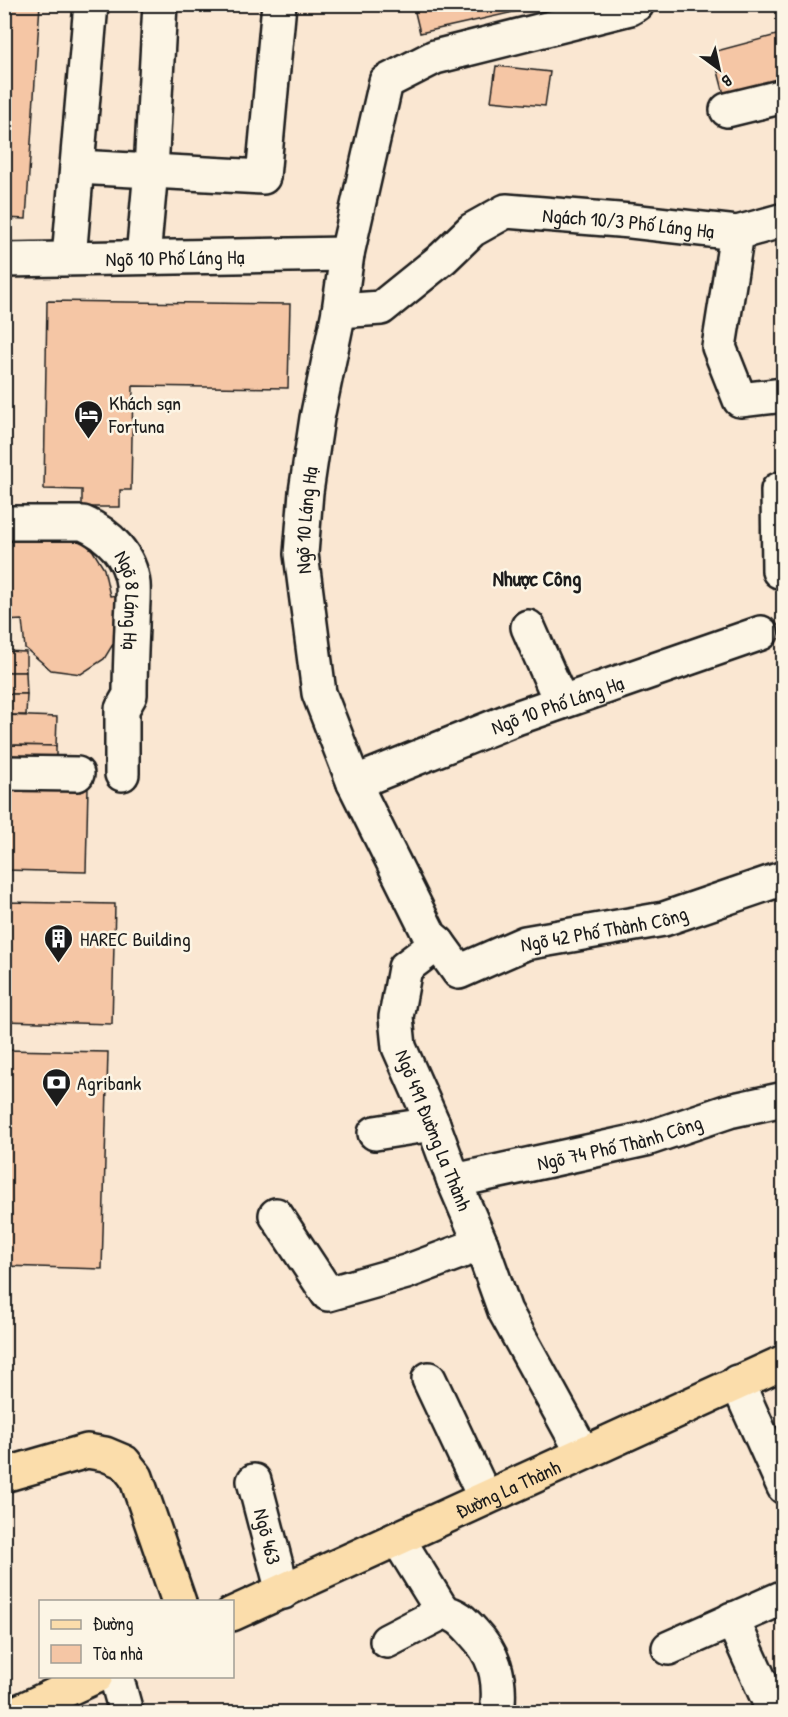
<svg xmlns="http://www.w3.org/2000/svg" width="788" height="1717" viewBox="0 0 788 1717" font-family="'Patrick Hand',sans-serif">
  <rect width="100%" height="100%" fill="#fae7d2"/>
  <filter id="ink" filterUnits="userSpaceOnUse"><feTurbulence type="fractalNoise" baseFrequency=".0167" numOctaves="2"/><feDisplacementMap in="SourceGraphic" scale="12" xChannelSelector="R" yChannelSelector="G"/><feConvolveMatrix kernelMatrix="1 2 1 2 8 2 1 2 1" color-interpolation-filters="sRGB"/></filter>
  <g filter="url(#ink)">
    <g fill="#f5c6a5" stroke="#1c1c1c" stroke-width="1.5">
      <path d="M 4,4 L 40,4 L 26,219 L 4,218 Z"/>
      <path d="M 413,4 L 549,4 L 420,33 Z"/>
      <path d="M 784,33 L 784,86 L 726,102 L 713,52 Z"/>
      <path d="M 496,66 L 550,72 L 545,106 L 491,101 Z"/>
      <path d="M 47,301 L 290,304 L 288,388 L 133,386 L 131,490 L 120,490 L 120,507 L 82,507 L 82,490 L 44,489 Z"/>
      <path d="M 19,536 L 78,536 L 93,551 L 104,569 L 110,596 L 129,594 L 118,636 L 104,659 L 81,674 L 51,670 L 25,648 L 22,620 L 4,621 L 4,545 Z"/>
      <path d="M 4,651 L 26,652 L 26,672 L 4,672 Z"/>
      <path d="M 4,672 L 26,672 L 27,694 L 4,694 Z"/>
      <path d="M 4,694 L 27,694 L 26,715 L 4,715 Z"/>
      <path d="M 4,715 L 57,717 L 56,746 L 4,745 Z"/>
      <path d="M 4,745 L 56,746 L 56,764 L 4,764 Z"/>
      <path d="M 4,785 L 88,787 L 86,872 L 4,870 Z"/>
      <path d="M 4,902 L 115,904 L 112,1024 L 4,1021 Z"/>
      <path d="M 4,1050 L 108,1052 L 102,1269 L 4,1266 Z"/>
    </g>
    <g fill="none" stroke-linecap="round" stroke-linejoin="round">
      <defs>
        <g id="minor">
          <path d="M 727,110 L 784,96"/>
          <path d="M 77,167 L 263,177 L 279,4"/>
          <path d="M 737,233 L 719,347 L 740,400 L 784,395"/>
          <path d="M 143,257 L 151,170 L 160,4"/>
          <path d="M 69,258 L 91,4"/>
          <path id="s1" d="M 4,260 L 347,254"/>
          <path id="s2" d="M 339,311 L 381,308 L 443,258 L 472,230 L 506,211 L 631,221 L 737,233 L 784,220"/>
          <path id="s3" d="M 4,523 L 83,523 C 109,534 130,556 133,584 C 134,598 132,612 132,626 C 131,649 130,672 130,695 L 122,709 L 122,774"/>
          <path d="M 779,571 L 778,490 L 784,488"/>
          <path d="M 528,627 L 561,702"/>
          <path d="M 4,773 L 77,774"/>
          <path id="s4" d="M 354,783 L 516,718 L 761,633"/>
          <path id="s5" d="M 438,943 L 459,972 L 525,943 L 664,919 L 784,878"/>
          <path d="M 375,1133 L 433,1124"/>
          <path id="s6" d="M 454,1181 L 646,1139 L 729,1111 L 784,1099"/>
          <path d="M 276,1215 L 328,1294 L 406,1272 L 481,1244"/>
          <path d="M 429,1379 L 485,1498"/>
          <path d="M 737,1382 L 784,1487"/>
          <path id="s7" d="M 583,1453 L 505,1311 L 481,1244 L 454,1181 L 433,1124 L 399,1047 L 396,1017 L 405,968 L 438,943 L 430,936 L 354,783 L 319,693 L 301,554 L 306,492 L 317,418 L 339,311 L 347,254 L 386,82 L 435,57 L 630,8 L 637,4"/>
          <path id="s8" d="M 254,1481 L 283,1592"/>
          <path d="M 398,1539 L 443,1612"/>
          <path d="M 732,1619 L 774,1712"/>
          <path d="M 387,1641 L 443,1612 C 457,1614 464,1622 473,1632 C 494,1654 500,1675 498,1704"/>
          <path d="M 669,1648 L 784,1597"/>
          <path d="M 116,1676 L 126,1712"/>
        </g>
        <g id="major">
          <path d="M 4,1475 L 87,1451 L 105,1454 L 124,1462 L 136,1477 L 179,1602"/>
          <path id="s9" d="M 232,1614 L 784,1362"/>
          <path d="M 18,1712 L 96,1676"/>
        </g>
      </defs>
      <use href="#minor" stroke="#1c1c1c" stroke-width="38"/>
      <use href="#major" stroke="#1c1c1c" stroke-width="38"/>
      <use href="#minor" stroke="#fcf5e5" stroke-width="33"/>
      <use href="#major" stroke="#fbddab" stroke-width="33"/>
    </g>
  </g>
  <defs>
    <symbol id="hotel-pin" viewBox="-11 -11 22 30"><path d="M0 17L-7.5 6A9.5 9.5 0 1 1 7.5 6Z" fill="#1c1c1c" stroke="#fcf5e5"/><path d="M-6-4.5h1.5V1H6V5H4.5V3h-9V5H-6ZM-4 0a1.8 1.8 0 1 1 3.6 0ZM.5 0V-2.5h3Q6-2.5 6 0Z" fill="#fff"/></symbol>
    <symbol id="building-pin" viewBox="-11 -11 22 30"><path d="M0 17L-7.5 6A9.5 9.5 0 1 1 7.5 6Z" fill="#1c1c1c" stroke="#fcf5e5"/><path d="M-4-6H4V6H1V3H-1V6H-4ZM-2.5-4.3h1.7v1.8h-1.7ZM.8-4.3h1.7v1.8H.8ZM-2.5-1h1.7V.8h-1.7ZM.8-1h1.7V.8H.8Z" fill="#fff"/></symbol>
    <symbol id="bank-pin" viewBox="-11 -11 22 30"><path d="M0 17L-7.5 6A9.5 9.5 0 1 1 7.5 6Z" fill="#1c1c1c" stroke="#fcf5e5"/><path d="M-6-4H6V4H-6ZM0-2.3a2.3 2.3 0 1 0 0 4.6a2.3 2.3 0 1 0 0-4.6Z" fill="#fff"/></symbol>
  </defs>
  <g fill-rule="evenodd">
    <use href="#hotel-pin" x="72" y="398" width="33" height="45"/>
    <use href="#building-pin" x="42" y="922" width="33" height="45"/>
    <use href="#bank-pin" x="40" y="1066" width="33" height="45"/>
  </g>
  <g text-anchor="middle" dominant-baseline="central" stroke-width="5" stroke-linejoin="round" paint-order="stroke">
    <g font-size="20" fill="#1c1c1c" stroke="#fcf5e5">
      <text stroke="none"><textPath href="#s2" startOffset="324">Ngách 10/3 Phố Láng Hạ</textPath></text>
      <text stroke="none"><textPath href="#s1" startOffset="171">Ngõ 10 Phố Láng Hạ</textPath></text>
      <text stroke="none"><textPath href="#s7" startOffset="1020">Ngõ 10 Láng Hạ</textPath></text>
      <text stroke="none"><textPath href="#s3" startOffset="177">Ngõ 8 Láng Hạ</textPath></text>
      <text stroke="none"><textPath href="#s4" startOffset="218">Ngõ 10 Phố Láng Hạ</textPath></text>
      <text stroke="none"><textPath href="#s5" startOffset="188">Ngõ 42 Phố Thành Công</textPath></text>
      <text transform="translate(434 1130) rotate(68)">Ngõ 491 Đường La Thành</text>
      <text stroke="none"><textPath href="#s6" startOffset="170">Ngõ 74 Phố Thành Công</textPath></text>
      <text stroke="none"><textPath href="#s9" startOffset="303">Đường La Thành</textPath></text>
      <text stroke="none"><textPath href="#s8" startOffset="57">Ngõ 463</textPath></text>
    </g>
    <g font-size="20" fill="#1c1c1c" stroke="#fcf5e5" text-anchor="start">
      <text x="109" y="402">Khách sạn<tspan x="109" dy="23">Fortuna</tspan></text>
      <text x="80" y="938">HAREC Building</text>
      <text x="77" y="1082">Agribank</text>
    </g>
    <g font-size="21" font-weight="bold" fill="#1c1c1c" stroke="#fcf5e5">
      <text x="537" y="578">Nhược Công</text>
    </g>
  </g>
  <rect width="788" height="1717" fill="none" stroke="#fcf5e5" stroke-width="24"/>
  <rect x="12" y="12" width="764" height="1693" fill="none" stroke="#1c1c1c" stroke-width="2" filter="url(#ink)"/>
  <rect x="39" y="1600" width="195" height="78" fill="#fcf5e5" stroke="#a29e95" stroke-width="1.5"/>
  <rect x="51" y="1620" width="30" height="9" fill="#fbddab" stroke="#a29e95" stroke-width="1.5"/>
  <text x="93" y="1630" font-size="18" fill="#1c1c1c">Đường</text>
  <rect x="51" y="1645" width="30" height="18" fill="#f5c6a5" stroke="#a29e95" stroke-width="1.5"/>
  <text x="93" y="1660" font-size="18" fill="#1c1c1c">Tòa nhà</text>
  <g transform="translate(719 69) rotate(147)" stroke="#fcf5e5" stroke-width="4.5" paint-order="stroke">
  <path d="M0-4.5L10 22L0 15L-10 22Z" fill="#1c1c1c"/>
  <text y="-9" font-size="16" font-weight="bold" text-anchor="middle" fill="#1c1c1c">B</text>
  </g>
</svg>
